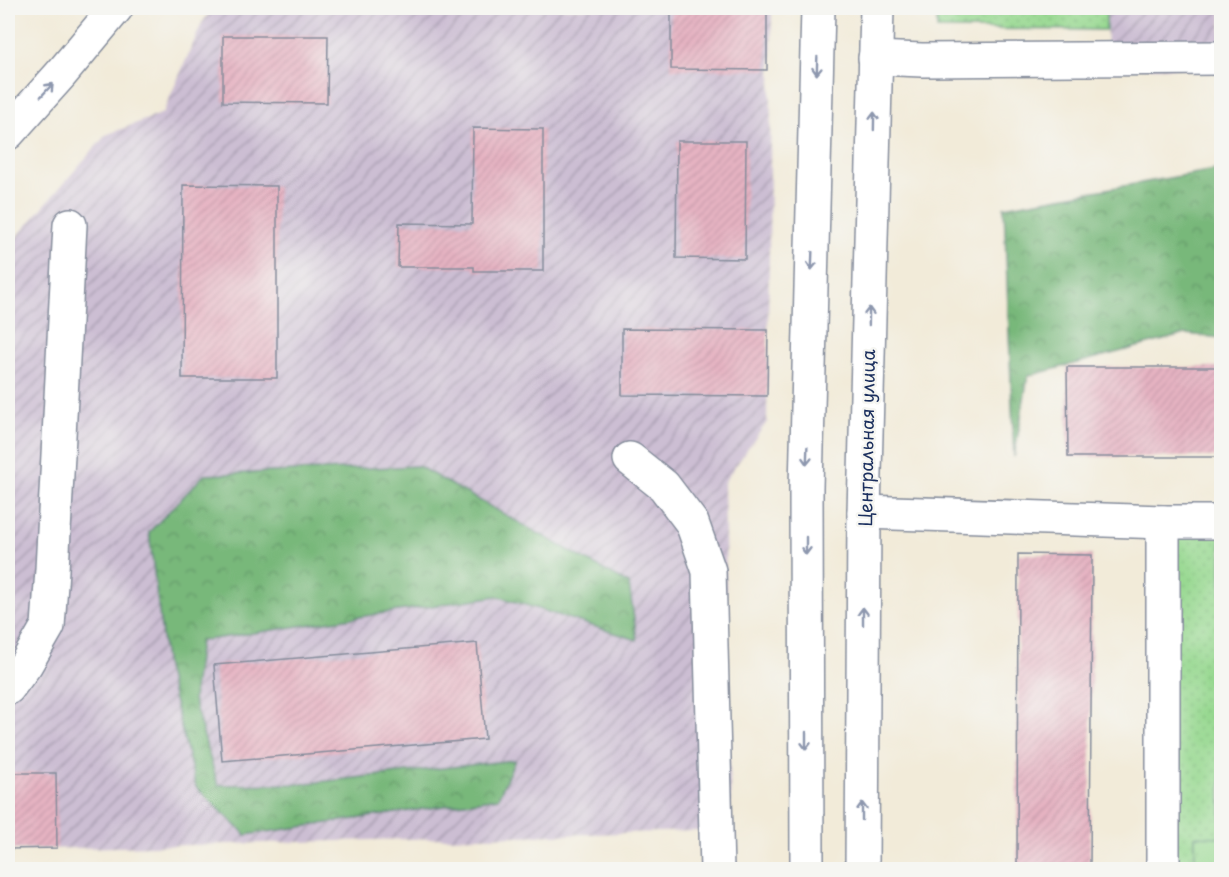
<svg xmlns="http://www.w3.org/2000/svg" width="1229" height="877" viewBox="0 0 1229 877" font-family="'Playpen Sans',sans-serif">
  <defs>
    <pattern id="industrial-furrows" width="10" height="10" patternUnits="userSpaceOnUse" patternTransform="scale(1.5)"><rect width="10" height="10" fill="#ccbed3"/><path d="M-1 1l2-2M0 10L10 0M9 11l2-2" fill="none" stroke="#a59bae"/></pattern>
    <pattern id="grass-dots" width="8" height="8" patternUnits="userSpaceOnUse" patternTransform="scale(1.5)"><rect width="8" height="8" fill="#96d88f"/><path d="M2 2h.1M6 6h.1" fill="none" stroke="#81ba7e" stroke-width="1.8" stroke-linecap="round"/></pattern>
    <pattern id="forest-crowns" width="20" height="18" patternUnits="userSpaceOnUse" patternTransform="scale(1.5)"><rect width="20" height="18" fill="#78b87a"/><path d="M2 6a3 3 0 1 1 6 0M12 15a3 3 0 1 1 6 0" fill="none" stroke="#629667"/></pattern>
    <pattern id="park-tufts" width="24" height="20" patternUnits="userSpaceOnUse" patternTransform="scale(1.5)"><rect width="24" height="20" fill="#96d88f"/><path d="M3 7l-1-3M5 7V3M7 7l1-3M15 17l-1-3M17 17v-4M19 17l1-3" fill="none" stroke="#81ba7e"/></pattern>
    <pattern id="building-hatch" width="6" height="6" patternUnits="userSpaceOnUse" patternTransform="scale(1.5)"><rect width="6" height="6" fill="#e6b3c2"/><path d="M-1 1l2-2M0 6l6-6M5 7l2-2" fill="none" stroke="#c59aa9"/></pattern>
  </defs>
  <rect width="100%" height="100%" fill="#f6f6f2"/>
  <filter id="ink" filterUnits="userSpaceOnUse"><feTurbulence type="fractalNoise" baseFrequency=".0167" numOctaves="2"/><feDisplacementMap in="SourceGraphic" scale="12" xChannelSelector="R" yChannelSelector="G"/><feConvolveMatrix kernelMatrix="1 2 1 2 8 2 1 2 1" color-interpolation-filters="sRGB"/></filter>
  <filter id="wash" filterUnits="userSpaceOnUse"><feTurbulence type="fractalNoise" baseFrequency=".008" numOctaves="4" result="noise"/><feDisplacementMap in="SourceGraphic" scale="24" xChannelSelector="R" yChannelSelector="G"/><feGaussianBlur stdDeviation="1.35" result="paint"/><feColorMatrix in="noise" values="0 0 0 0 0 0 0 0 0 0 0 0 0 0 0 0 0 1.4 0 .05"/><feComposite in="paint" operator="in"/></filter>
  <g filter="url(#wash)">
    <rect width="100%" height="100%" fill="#f2ebd9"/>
    <g fill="url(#industrial-furrows)">
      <path d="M 213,8 L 772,8 L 767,422 L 724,482 L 731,830 L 8,850 L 8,247 L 106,135 L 163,113 L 202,23 Z"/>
      <path d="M 1107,8 L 1221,8 L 1221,68 L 1106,68 Z"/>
    </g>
    <g fill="url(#grass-dots)" stroke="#588476" stroke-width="1.5">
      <path d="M 937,8 L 1106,8 L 1106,30 L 937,29 Z"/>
      <path d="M 1163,522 L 1221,522 L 1221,837 L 1195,837 L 1195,869 L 1163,869 Z"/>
    </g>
    <g fill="url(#forest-crowns)" stroke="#4a746c" stroke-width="1.5">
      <path d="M 1221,169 L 1221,338 L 1186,334 L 1028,376 L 1014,457 L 1004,207 Z"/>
      <path d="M 418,466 L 629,584 L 637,640 L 497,596 L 200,641 L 193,699 L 218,785 L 301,784 L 515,760 L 498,798 L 246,835 L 196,787 L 166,668 L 149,532 L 204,475 Z"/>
    </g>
    <path fill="url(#park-tufts)" stroke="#588476" stroke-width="1.5" d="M 1195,836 L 1221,837 L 1221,869 L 1195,869 Z"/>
    <g id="blocks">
      <g fill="url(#building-hatch)">
        <path d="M 671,8 L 767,8 L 767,70 L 671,69 Z"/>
        <path d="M 223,36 L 328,36 L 327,103 L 223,102 Z"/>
        <path d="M 473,128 L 543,129 L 543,271 L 474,271 L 474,267 L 398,267 L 399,223 L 472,224 Z"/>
        <path d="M 677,141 L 746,141 L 745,259 L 676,258 Z"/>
        <path d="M 183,185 L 277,186 L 277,378 L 182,378 Z"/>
        <path d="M 622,329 L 768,330 L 767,396 L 622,395 Z"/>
        <path d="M 1067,367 L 1221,367 L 1221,457 L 1068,457 Z"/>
        <path d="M 1018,554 L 1092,555 L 1090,870 L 1017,870 Z"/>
        <path d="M 477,643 L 485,739 L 222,761 L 214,665 Z"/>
        <path d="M 8,773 L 56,773 L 57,848 L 8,849 Z"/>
      </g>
    </g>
  </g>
  <g filter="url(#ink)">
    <use href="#blocks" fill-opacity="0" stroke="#868d9c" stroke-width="1.5"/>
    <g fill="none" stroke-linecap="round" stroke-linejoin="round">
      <defs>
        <g id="minor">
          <path d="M 875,58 L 922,60 L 1222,58"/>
          <path d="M 630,459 L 664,486 L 692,523 L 709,571 L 717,870"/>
          <path d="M 864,512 L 1163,522 L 1222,522"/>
          <path d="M 1163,522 L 1163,870"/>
          <path d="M 8,688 L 26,664 L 48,626 L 52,570 L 70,225"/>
        </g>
        <g id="major">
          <path d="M 8,133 L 61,74 L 116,8"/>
          <path d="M 807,870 L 806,488 L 818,8"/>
          <path d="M 862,870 L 864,512 L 877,8"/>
        </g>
      </defs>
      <use href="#minor" stroke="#868d9c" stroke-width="36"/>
      <use href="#major" stroke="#868d9c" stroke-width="36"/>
      <use href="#minor" stroke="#fff" stroke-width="33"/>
      <use href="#major" stroke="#fff" stroke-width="33"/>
    </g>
    <defs><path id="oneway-shaft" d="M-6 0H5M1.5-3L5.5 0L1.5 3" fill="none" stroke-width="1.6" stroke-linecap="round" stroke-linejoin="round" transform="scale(1.5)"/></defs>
    <g stroke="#8d97ae">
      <use href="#oneway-shaft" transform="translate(817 66) rotate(92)"/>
      <use href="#oneway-shaft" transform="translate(47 90) rotate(-47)"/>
      <use href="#oneway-shaft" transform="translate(874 121) rotate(-89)"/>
      <use href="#oneway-shaft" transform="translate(812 261) rotate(92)"/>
      <use href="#oneway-shaft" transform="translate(869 316) rotate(-89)"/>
      <use href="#oneway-shaft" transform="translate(807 456) rotate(92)"/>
      <use href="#oneway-shaft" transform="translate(806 546) rotate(90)"/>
      <use href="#oneway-shaft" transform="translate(863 616) rotate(-90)"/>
      <use href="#oneway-shaft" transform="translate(806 741) rotate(90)"/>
      <use href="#oneway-shaft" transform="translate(862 811) rotate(-90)"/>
    </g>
  </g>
  <g text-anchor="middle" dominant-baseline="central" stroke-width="5" stroke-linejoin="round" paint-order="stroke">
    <g font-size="18" fill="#1b2f5e" stroke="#f6f6f2">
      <text transform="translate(866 438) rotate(-89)">Центральная улица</text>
    </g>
  </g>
  <rect width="1229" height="877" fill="none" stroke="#f6f6f2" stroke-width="30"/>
</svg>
